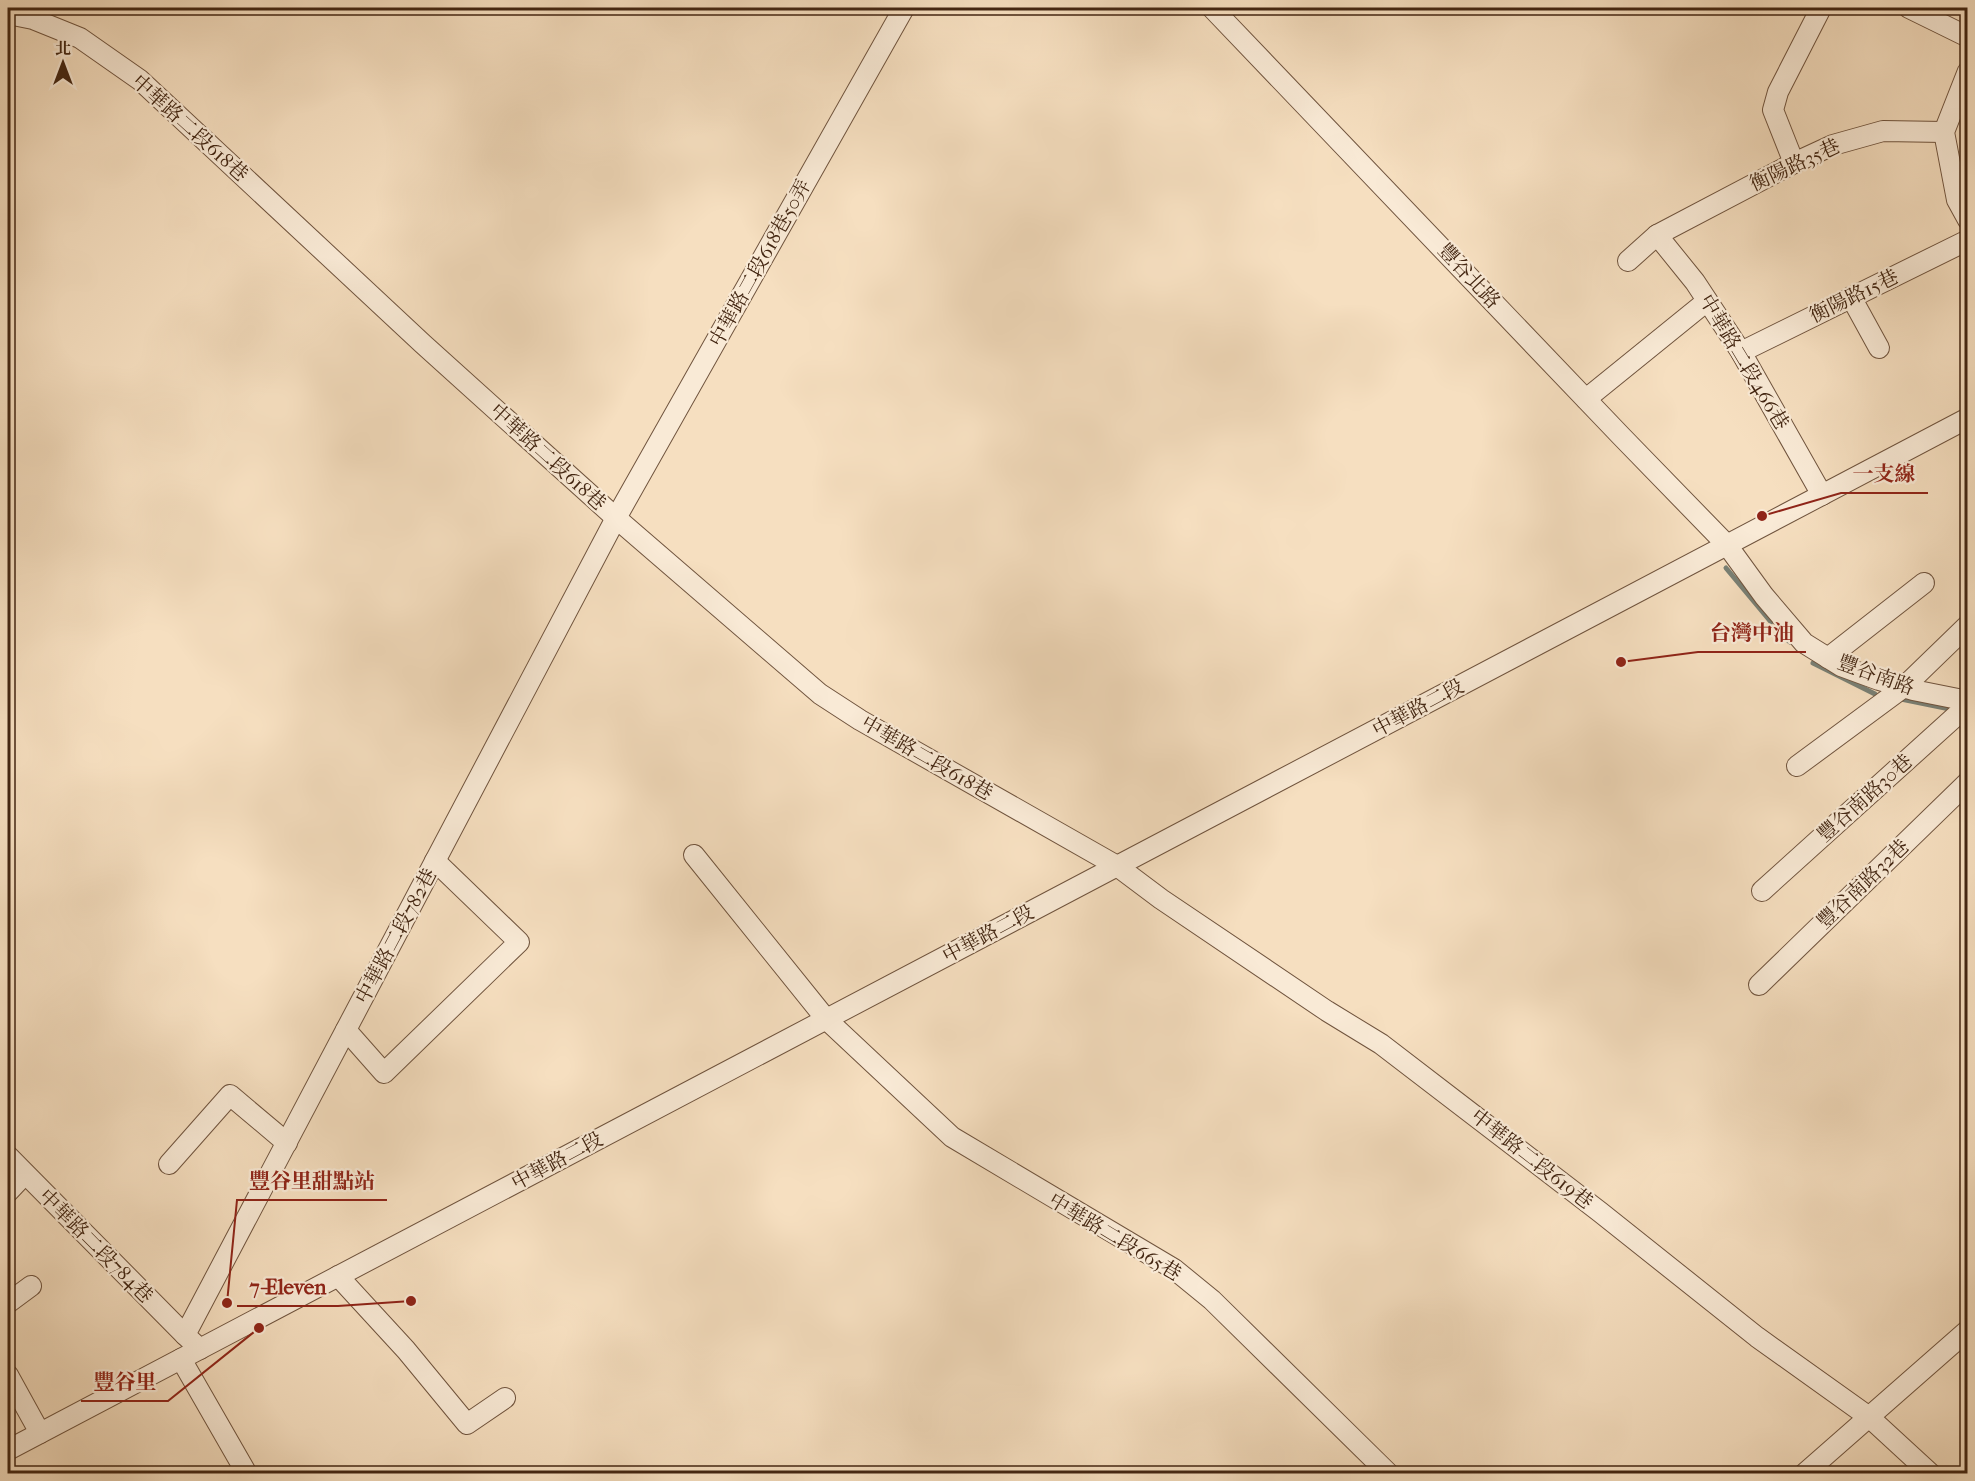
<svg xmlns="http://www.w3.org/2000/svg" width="1975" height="1481" viewBox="0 0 1975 1481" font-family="'IM FELL French Canon','Noto Serif TC',serif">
  <rect width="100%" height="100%" fill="#f6dfc0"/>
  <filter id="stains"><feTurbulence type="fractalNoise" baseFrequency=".00333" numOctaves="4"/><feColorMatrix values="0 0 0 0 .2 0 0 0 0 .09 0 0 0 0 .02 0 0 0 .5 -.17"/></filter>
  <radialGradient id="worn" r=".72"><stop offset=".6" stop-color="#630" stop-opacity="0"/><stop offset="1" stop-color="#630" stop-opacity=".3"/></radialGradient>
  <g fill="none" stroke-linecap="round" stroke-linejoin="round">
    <g stroke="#798075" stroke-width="5">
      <path d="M 1726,568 L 1771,622"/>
      <path d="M 1781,635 L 1790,642"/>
      <path d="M 1813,663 L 1875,694"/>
      <path d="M 1901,699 L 1950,709"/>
    </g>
    <defs>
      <g id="minor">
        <path d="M 1212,8 L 1622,437 L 1727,545 L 1764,596 L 1804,643 L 1841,666 L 1879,680 L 1913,690 L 1968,701"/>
        <path d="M 1909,8 L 1968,37"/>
        <path d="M 8,14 L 33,19 L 80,38 L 140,80 L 423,344 L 616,518 L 820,694 L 860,720 L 1117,866 L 1161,899 L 1327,1011 L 1381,1044 L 1600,1212 L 1757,1337 L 1869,1417 L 1931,1474"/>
        <path d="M 1968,71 L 1944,132 L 1957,200 L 1968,220"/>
        <path d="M 1794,163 L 1773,110 L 1778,92 L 1821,8"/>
        <path d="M 1657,235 L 1695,282 L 1741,352 L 1822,495"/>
        <path d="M 1628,261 L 1657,235 L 1794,163 L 1833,145 L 1883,131 L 1944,132"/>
        <path d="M 1851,297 L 1879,348"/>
        <path d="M 1741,352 L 1968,240"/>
        <path d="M 1586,399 L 1707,301"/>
        <path d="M 1828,658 L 1924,583"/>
        <path d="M 1797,766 L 1904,687 L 1968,625"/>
        <path d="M 694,855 L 826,1019 L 952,1137 L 1174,1269 L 1212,1300 L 1389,1474"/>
        <path d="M 1762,891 L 1968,705"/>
        <path d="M 1759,985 L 1968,782"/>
        <path d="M 346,1030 L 384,1073 L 519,942 L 435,861"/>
        <path d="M 8,1156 L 185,1335"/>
        <path d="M 169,1164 L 230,1095 L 287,1143"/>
        <path d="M 8,1192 L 25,1174"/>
        <path d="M 338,1276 L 406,1350 L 467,1424 L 505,1398"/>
        <path d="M 8,1303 L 31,1286"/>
        <path d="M 200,1349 L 185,1335 L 616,518 L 904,8"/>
        <path d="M 181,1359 L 247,1474"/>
        <path d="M 8,1375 L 40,1433"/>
        <path d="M 8,1450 L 1968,418"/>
        <path d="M 1804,1474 L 1968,1330"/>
      </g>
    </defs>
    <use href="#minor" stroke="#70543e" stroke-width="22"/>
    <use href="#minor" stroke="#f9ead6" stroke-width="20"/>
  </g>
  <g text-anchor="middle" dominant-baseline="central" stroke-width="4.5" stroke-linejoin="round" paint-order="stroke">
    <g font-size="20" fill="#432612" stroke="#f9ead6">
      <text transform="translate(190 128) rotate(42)">中華路二段618巷</text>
      <text transform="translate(1795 165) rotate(-25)">衡陽路35巷</text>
      <text transform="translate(760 263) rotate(-61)">中華路二段618巷50弄</text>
      <text transform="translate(1469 276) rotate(47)">豐谷北路</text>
      <text transform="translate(1854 296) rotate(-26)">衡陽路15巷</text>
      <text transform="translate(1744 362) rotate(59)">中華路二段466巷</text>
      <text transform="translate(548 457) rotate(42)">中華路二段618巷</text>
      <text transform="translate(1876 675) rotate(20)">豐谷南路</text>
      <text transform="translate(1418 708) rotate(-28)">中華路二段</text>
      <text transform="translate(927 758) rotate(30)">中華路二段618巷</text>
      <text transform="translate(1865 798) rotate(-42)">豐谷南路30巷</text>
      <text transform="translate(1863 884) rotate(-44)">豐谷南路32巷</text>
      <text transform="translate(988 934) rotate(-28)">中華路二段</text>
      <text transform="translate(396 936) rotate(-62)">中華路二段782巷</text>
      <text transform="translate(1532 1159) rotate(38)">中華路二段619巷</text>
      <text transform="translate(557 1161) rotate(-28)">中華路二段</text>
      <text transform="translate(1115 1237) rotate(31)">中華路二段665巷</text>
      <text transform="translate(96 1246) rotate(45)">中華路二段784巷</text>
    </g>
  </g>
  <path fill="none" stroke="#8f2418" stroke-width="2" d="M1762 516L1841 493H1928M1621 662L1698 652H1806M227 1303L237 1200H387M411 1301L338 1306H237M259 1328L168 1401H81"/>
  <g fill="#8f2418" stroke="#f9ead6" stroke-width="2">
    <circle cx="1762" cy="516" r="6"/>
    <circle cx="1621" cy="662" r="6"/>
    <circle cx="227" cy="1303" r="6"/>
    <circle cx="411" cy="1301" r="6"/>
    <circle cx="259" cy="1328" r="6"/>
  </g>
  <g font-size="21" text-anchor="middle" font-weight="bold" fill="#8f2418" stroke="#f9ead6" stroke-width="4.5" stroke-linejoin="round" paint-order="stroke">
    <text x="1884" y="481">一支線</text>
    <text x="1752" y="640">台灣中油</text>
    <text x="312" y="1188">豐谷里甜點站</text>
    <text x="288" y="1294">7-Eleven</text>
    <text x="125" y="1389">豐谷里</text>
  </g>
  <rect width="1975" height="1481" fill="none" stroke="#f6dfc0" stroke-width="30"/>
  <rect x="9" y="9" width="1957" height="1463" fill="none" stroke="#432612" stroke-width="3"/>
  <rect x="15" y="15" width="1945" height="1451" fill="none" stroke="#432612" stroke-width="1.5"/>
  <g transform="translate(63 63)" stroke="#f9ead6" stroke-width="4.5" paint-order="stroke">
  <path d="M0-4.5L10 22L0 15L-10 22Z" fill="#432612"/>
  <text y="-9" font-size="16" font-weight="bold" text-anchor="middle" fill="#432612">北</text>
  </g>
  <rect width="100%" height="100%" filter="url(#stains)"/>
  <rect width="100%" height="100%" fill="url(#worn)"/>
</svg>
